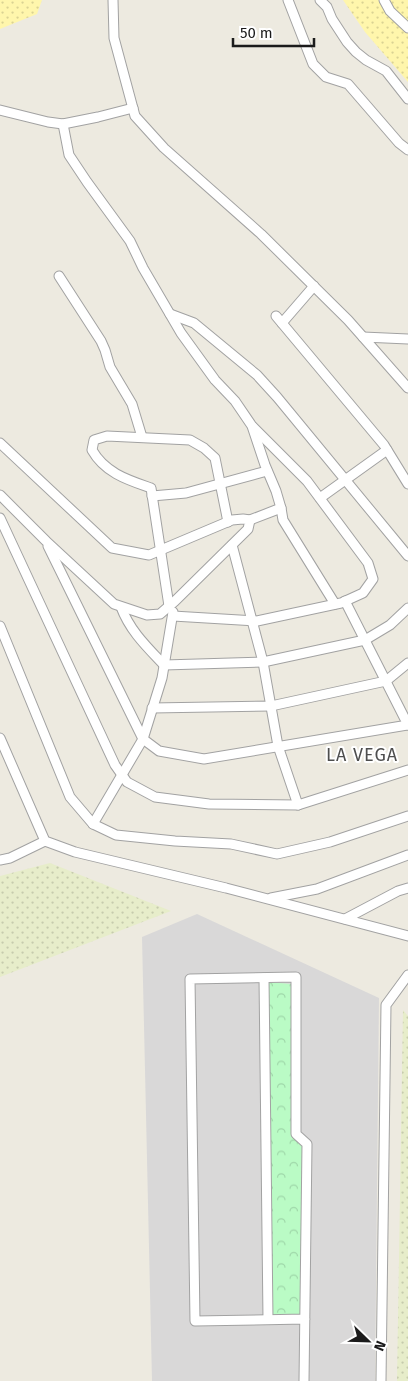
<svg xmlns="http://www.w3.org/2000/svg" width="408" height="1381" viewBox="0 0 408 1381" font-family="'Fira Sans',sans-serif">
  <defs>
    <pattern id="farmland-dots" width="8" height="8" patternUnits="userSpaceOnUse" patternTransform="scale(1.25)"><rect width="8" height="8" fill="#e7edca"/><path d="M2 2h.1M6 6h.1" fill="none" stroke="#c6cbad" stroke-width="1.8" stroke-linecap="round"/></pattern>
    <pattern id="sand-dots" width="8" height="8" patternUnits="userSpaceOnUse" patternTransform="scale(1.25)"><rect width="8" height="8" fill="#fff6ac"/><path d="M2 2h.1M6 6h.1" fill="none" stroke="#dad293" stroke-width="1.8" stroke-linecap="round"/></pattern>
    <pattern id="park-crowns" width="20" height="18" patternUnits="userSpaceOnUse" patternTransform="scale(1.25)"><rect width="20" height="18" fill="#bafbc5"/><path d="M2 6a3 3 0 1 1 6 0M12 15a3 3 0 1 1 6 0" fill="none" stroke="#9fd7a9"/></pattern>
  </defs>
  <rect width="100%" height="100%" fill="#edeae0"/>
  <path fill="#d9d8d8" d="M 197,914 L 379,998 L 375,1381 L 152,1381 L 142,937 Z"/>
  <g fill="url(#farmland-dots)">
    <path d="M 50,863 L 171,911 L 0,977 L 0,876 Z"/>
    <path d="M 403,1010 L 408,1016 L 408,1381 L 397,1381 Z"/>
  </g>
  <g fill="url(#sand-dots)">
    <path d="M 0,0 L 42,0 L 37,14 L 0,29 Z"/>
    <path d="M 343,0 L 408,0 L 408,82 L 365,32 Z"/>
  </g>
  <path fill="url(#park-crowns)" d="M 268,982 L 291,984 L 291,1135 L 302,1146 L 300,1316 L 272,1315 Z"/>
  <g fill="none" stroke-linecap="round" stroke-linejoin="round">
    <defs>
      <g id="street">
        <path d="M 113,0 L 114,38 L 135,116 L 164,148 L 261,234 L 348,320 L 408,388"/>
        <path d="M 288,0 L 313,64 L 326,77 L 348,84 L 399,143 L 408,150"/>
        <path d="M 320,0 L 327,7 L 332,19 L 347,42 L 356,52 L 366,60 L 386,71 L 408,99"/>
        <path d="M 384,0 L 390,11 L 408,28"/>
        <path d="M 0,110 L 48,122 L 63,124 L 98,117 L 133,108"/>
        <path d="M 63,124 L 69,155 L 87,182 L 130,241 L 143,268 L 181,333 L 215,380 L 235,401 L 252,426 L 265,465 L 276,491 L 281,508 L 283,520 L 335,604"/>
        <path d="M 59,276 L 101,341 L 105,350 L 110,367 L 132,404 L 142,437"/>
        <path d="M 170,314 L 194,323 L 257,375 L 277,397 L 408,556"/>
        <path d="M 276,316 L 384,445 L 408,484"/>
        <path d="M 282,323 L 314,286"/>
        <path d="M 363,337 L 408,339"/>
        <path d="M 0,443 L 112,548 L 149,555 L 232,520 L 243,519 L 250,520 L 248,529 L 175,601 L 160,614 L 147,615 L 114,604 L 46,541 L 0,495"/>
        <path d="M 152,496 L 186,493 L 267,471"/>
        <path d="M 320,498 L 387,450"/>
        <path d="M 0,518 L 115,765 L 127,782 L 155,797 L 209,804 L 298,805 L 408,770"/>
        <path d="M 250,520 L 281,508"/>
        <path d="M 232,545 L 263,662 L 278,746 L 298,805"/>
        <path d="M 48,546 L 143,739 L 159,751 L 204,759 L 408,725"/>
        <path d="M 345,601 L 408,725"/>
        <path d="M 169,606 L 151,488 C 128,480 105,473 92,450 L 94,440 L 107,436 L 190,440 L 204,448 L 215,458 L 228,522"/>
        <path d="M 121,607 C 130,631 147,647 164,665 L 263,662 L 365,640 L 390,625 L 408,608"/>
        <path d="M 173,616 L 257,621 L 341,603 L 363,593 L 373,579 L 368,563 L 307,481 L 253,427"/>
        <path d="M 0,626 L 70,797 L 93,824 L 116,835 L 175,841 L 231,844 L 277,854 L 330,842 L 408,816"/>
        <path d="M 152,708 L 271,706 L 386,681 L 408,663"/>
        <path d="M 0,738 L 45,841 L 75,852 L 226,888 L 408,936"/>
        <path d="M 93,824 L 143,739 L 162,678 L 173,612"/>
        <path d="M 0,860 L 10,858 L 45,841"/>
        <path d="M 271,898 L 317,889 L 408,855"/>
        <path d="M 345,919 L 398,891 L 408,888"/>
        <path d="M 264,978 L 268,1319"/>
        <path d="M 304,1381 L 307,1144 L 296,1134 L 296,977 L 190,979 L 195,1321 L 305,1319"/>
        <path d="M 381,1381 L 386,1005 L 408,975"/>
      </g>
    </defs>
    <use href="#street" stroke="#a2a2a2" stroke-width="11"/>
    <use href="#street" stroke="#fff" stroke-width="9"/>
  </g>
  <g text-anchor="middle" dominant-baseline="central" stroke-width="4" stroke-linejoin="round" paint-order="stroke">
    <g font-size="18" letter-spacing="1" fill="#4e4e4e" stroke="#fff">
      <text x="362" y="755">LA VEGA</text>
    </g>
  </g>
  <g transform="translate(368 1341) rotate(113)" stroke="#ffffff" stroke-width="4" paint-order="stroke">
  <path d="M0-4L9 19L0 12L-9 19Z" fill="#1b1b1b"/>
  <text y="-8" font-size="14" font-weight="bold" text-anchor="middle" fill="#1b1b1b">N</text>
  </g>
  <path d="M233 38v8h81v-8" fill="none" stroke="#1b1b1b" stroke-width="2.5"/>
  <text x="240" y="38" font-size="15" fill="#1b1b1b" stroke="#ffffff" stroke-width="4" paint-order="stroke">50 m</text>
</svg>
